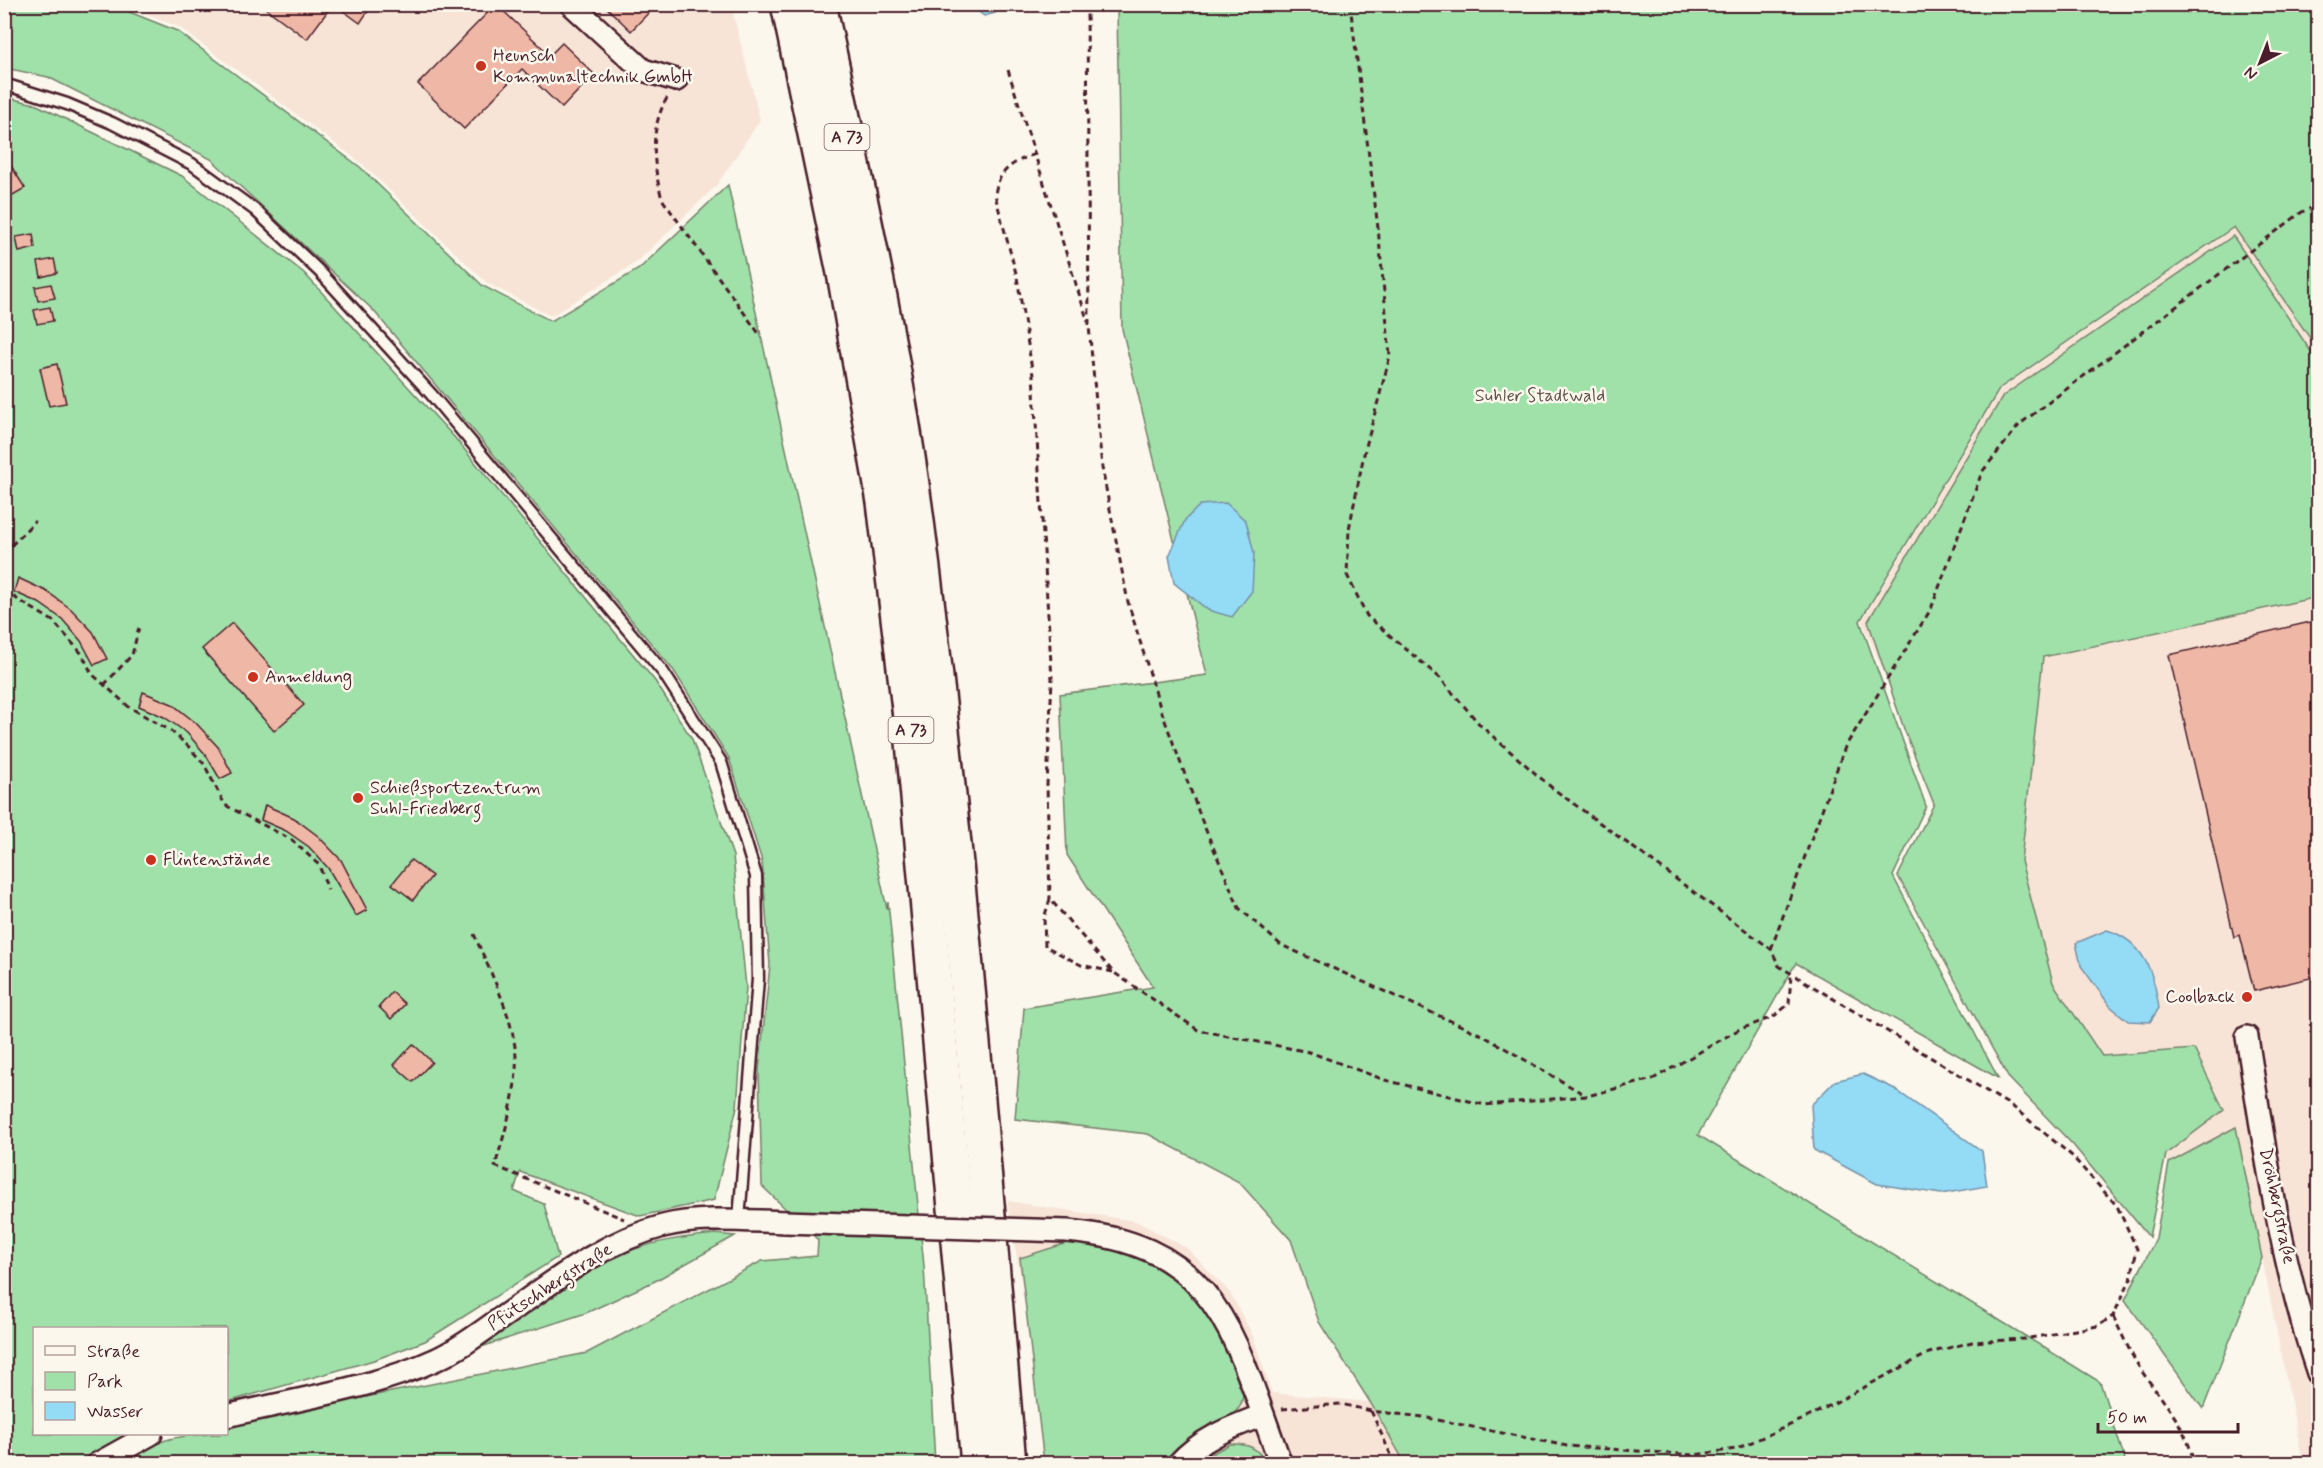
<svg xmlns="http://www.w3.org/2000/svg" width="2323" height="1468" viewBox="0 0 2323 1468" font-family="Mynerve,sans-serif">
  <rect width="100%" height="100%" fill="#fbf7ec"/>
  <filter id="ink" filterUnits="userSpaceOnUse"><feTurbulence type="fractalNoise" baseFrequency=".0167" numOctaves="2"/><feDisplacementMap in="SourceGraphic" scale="12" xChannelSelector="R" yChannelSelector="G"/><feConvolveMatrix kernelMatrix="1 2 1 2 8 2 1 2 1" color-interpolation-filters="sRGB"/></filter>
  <g filter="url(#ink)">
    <g fill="#f7e4d7">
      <path d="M 126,5 L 731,5 L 760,120 L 717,185 L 637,262 L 551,316 L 487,283 L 361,163 L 179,27 Z"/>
      <path d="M 2234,228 L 2318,352 L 2318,1463 L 2303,1463 L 2236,1128 L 2169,1163 L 2069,1110 L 1862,621 L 2001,389 Z"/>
      <path d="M 1007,1201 L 1136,1221 L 1187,1248 L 1230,1293 L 1253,1336 L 1272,1393 L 1370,1402 L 1405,1463 L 1053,1463 Z"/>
    </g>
    <g fill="#a0e0a9" stroke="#75806a" stroke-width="1.5">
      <path d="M 4,5 L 112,5 L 177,31 L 360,167 L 483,286 L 551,321 L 639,269 L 728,185 L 887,909 L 888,902 L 924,1266 L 935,1463 L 121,1463 C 160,1437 180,1434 226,1434 L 227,1426 L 275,1415 L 587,1353 L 762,1261 L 817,1256 L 818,1240 L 762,1186 L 759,1070 L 770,965 L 762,861 L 729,758 L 674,671 L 373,310 L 211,159 L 48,77 L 5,68 Z"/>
      <path d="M 1117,5 L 2318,5 L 2318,350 L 2234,227 L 2000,388 L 1860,621 L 1926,806 L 1893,876 L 1998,1078 L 1796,963 L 1698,1135 L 2100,1382 L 2126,1463 L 1405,1463 L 1370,1402 L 1319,1322 L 1291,1240 L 1239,1182 L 1148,1134 L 1015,1119 L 1024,1008 L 1153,987 L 1067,855 L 1060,694 L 1207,675 L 1122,329 Z"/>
      <path d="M 5,97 L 35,104 L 182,176 L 304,273 L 455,438 L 655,681 L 692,739 L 733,856 L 746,987 L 737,1107 L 714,1200 L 640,1216 L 520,1172 L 514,1191 L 544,1204 L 558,1257 L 425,1341 L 374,1360 L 227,1402 L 226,1328 L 34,1328 L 34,1434 L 130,1434 L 78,1463 L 5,1464 Z"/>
      <path d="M 2233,236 L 2318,362 L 2318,597 L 2043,657 L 2021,861 L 2053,983 L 2102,1056 L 2194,1049 L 2224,1110 L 2166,1154 L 2149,1237 L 2074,1146 L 2008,1077 L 1898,876 L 1934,804 L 1904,729 L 1868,621 L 2003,396 Z"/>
      <path d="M 2236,1127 L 2262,1258 L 2203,1409 L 2125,1300 L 2156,1238 L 2169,1163 Z"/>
      <path d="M 715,1234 L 735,1236 L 655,1281 L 586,1313 L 475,1349 C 522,1315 571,1275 625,1253 C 653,1241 686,1237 715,1234 Z"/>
      <path d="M 1070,1242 C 1129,1251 1181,1266 1213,1321 C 1219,1332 1224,1344 1229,1355 C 1237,1370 1249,1389 1240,1406 C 1231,1421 1215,1422 1202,1431 C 1188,1440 1176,1451 1164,1463 L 1044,1463 L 1020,1258 Z"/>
      <path d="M 1230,1444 C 1248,1443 1258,1448 1266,1463 L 1202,1463 L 1213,1453 Z"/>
    </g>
    <g fill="#94dbf6" stroke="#7690a5" stroke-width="1.5">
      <path d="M 974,5 L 974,4 L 999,5 L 995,13 L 984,16 L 975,9 Z"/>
      <path d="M 1226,503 L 1246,521 L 1254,553 L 1252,591 L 1232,617 L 1208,610 L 1174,583 L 1169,556 L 1185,520 L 1200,505 Z"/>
      <path d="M 2107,930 C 2144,941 2154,973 2159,1008 L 2150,1022 L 2128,1021 L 2110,1006 L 2081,966 L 2076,943 Z"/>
      <path d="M 1863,1074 L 1893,1088 L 1982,1151 L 1987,1186 L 1941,1194 L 1877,1184 L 1814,1150 L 1811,1105 L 1835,1081 Z"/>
    </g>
    <g fill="#efb7a6" stroke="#4a1f2b" stroke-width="1.5">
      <path d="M 260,4 L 333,4 L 307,39 Z"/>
      <path d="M 334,4 L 373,4 L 360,23 Z"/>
      <path d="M 496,4 L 550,55 L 562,43 L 594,74 L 562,108 L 522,69 L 464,129 L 418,84 Z"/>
      <path d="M 603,4 L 657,4 L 631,31 Z"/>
      <path d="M 4,155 L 25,188 L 4,200 Z"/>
      <path d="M 33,234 L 35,248 L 19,252 L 16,237 Z"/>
      <path d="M 54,259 L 57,273 L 41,277 L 38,262 Z"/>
      <path d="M 51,284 L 55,298 L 38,301 L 35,287 Z"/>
      <path d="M 50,307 L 53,321 L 37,324 L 34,310 Z"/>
      <path d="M 57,364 L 66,403 L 49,406 L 40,368 Z"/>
      <path d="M 18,578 L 46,591 L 71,609 L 93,632 L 107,659 L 94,665 L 81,641 L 62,619 L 39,603 L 14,592 Z"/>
      <path d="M 2319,620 L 2319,976 L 2254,991 L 2240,935 L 2234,937 L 2169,655 Z"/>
      <path d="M 232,623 L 304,705 L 274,731 L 202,649 Z"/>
      <path d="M 143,692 L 172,704 L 196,723 L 218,747 L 232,773 L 220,779 L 206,755 L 187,733 L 164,717 L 139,706 Z"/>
      <path d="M 265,805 L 294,818 L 318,836 L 341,860 L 367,910 L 356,916 L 328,868 L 309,847 L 286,831 L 261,820 Z"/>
      <path d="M 411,860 L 432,876 L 413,900 L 392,884 Z"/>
      <path d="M 392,992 L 405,1004 L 391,1019 L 379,1007 Z"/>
      <path d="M 413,1044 L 432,1062 L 413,1082 L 394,1065 Z"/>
    </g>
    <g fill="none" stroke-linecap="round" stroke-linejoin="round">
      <defs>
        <path id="service" d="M 4,84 L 67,104 L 112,123 L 192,164 L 255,210 L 320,272 L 431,394 L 663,672 L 721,762 L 756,876 L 758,979 L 739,1220"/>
        <g id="minor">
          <path d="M 571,4 L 643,70 L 676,80"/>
          <path d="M 2247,1037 C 2264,1147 2282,1268 2318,1373"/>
          <path d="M 1067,1231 C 1222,1244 1234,1340 1281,1464"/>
          <path d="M 226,1416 C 296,1399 372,1389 437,1359 C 457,1350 476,1336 494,1323 C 548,1286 599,1243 663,1226 C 701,1216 746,1221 785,1222"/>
          <path d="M 97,1464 L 151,1434"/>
          <path d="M 1178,1464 C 1201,1438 1232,1427 1263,1415"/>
        </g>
        <g id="motorway">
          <path d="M 788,4 L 844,273 L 884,502 L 913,742 L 978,1464"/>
          <path d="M 819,4 C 854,171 892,337 915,506 C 957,824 982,1144 1009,1464"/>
        </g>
      </defs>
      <use href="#service" stroke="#4a1f2b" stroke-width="15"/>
      <use href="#minor" stroke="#4a1f2b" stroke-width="26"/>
      <use href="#motorway" stroke="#4a1f2b" stroke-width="38"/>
      <g stroke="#4a1f2b" stroke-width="3" stroke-dasharray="6 4.5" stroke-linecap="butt">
        <path d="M 1087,4 L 1089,326 L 1102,468 L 1128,602 L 1160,707 L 1202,821 L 1239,908 L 1281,945 L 1482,1035 L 1587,1096"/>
        <path d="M 1008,70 L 1088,322"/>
        <path d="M 667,98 C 649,129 653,165 662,199 L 760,335"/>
        <path d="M 1035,154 C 1013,162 998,170 995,195 L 1017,277 L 1033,375 L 1052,679 L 1047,785 L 1050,899"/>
        <path d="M 4,553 L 35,521"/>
        <path d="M 4,591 L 53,621 L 82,654 L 92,674 L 129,707 L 171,731 L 188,746 L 204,764 L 225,805 L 292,840 L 319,865 L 328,890"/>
        <path d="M 104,685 L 132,655 L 139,627"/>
        <path d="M 474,934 C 491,975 519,1025 516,1071 C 514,1103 504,1135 495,1166 L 624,1219"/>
        <path d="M 1771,949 L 1845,747 L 1931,609 L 1982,472 L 2020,424 L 2302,212 L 2318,205"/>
        <path d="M 1113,972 L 1081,965 L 1045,946 L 1044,918 L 1050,899 L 1113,972 L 1198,1030 L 1309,1052 L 1385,1080 L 1485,1105 L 1587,1096 L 1653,1079 L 1738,1030 L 1773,1017 L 1789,1004 L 1791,975"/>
        <path d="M 2113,1316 C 2122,1334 2130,1353 2141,1370 C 2162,1401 2187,1425 2194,1464"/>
        <path d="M 1282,1409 L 1341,1404 L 1371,1411 L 1423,1417 L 1567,1446 L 1694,1455 L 1736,1449 L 1808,1417 L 1929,1353 L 1972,1342 L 2024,1339 L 2098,1326 L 2113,1316 L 2131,1278 L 2137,1249 L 2117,1206 L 2071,1155 L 2013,1107 L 1779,966 L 1771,949 L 1551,787 L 1481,726 L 1440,678 L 1367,616 L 1347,575 L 1349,529 L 1364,454 L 1390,356 L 1378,228 L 1350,4"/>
        <path d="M 1371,1411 L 1395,1464"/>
      </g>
      <use href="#service" stroke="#fbf7ec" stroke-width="10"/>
      <use href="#minor" stroke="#fbf7ec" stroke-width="21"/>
      <use href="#motorway" stroke="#fbf7ec" stroke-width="33"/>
      <defs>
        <path id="minor-bridge" d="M 785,1222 L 1067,1231"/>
      </defs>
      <use href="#minor-bridge" stroke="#4a1f2b" stroke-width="26" stroke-linecap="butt"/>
      <use href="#minor-bridge" stroke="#fbf7ec" stroke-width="21"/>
    </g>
  </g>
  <g fill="#c8321e" stroke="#fbf7ec" stroke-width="2">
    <circle cx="481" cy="66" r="6"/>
    <circle cx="253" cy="677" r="6"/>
    <circle cx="358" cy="798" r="6"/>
    <circle cx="151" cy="860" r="6"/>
    <circle cx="2247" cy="997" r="6"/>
  </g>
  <g text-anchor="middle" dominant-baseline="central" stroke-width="5" stroke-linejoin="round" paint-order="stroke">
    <g fill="#fbf7ec" stroke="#7f6065" stroke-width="1.5">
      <rect x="824.5" y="124" width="45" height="26" rx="4.5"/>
      <rect x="888.5" y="717" width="45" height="26" rx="4.5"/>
    </g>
    <g font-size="16" font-weight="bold" fill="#4a1f2b">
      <text x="847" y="137">A 73</text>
      <text x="911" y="730">A 73</text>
    </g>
    <g font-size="18" fill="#4a1f2b" stroke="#fbf7ec" text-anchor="start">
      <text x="493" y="56">Heunsch<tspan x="493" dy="21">Kommunaltechnik GmbH</tspan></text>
      <text x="265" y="677">Anmeldung</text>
      <text x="370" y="788">Schießsportzentrum<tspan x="370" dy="21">Suhl-Friedberg</tspan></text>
      <text x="163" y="860">Flintenstände</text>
      <text x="2235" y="997" text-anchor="end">Coolback</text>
    </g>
    <g font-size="18" fill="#604f4a" stroke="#fbf7ec">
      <text x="1540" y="396">Suhler Stadtwald</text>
    </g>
    <g font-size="18" fill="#4a1f2b" stroke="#fbf7ec">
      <text transform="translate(2277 1206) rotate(78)">Dröhbergstraße</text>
      <text transform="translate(550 1287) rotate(-33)">Pfütschbergstraße</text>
    </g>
  </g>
  <rect width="2323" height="1468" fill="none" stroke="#fbf7ec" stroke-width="24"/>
  <rect x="12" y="12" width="2299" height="1444" fill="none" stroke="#4a1f2b" stroke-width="2" filter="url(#ink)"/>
  <rect x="33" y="1327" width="195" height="108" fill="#fbf7ec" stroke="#b4a19f" stroke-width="1.5"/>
  <rect x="45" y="1346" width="30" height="9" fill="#fbf7ec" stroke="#b4a19f" stroke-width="1.5"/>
  <text x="87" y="1357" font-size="18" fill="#4a1f2b">Straße</text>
  <rect x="45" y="1372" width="30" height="18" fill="#a0e0a9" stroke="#b4a19f" stroke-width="1.5"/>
  <text x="87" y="1387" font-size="18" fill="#4a1f2b">Park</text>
  <rect x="45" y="1402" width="30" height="18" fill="#94dbf6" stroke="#b4a19f" stroke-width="1.5"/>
  <text x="87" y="1417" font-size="18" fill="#4a1f2b">Wasser</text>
  <g transform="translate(2260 63) rotate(222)" stroke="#fbf7ec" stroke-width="4.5" paint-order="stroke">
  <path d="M0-4.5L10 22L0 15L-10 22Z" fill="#4a1f2b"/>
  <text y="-9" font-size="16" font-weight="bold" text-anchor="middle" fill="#4a1f2b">N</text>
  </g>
  <path d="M2098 1423v9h140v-9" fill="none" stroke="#4a1f2b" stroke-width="3"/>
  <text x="2107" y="1423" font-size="18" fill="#4a1f2b" stroke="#fbf7ec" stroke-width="4.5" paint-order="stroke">50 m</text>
</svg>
